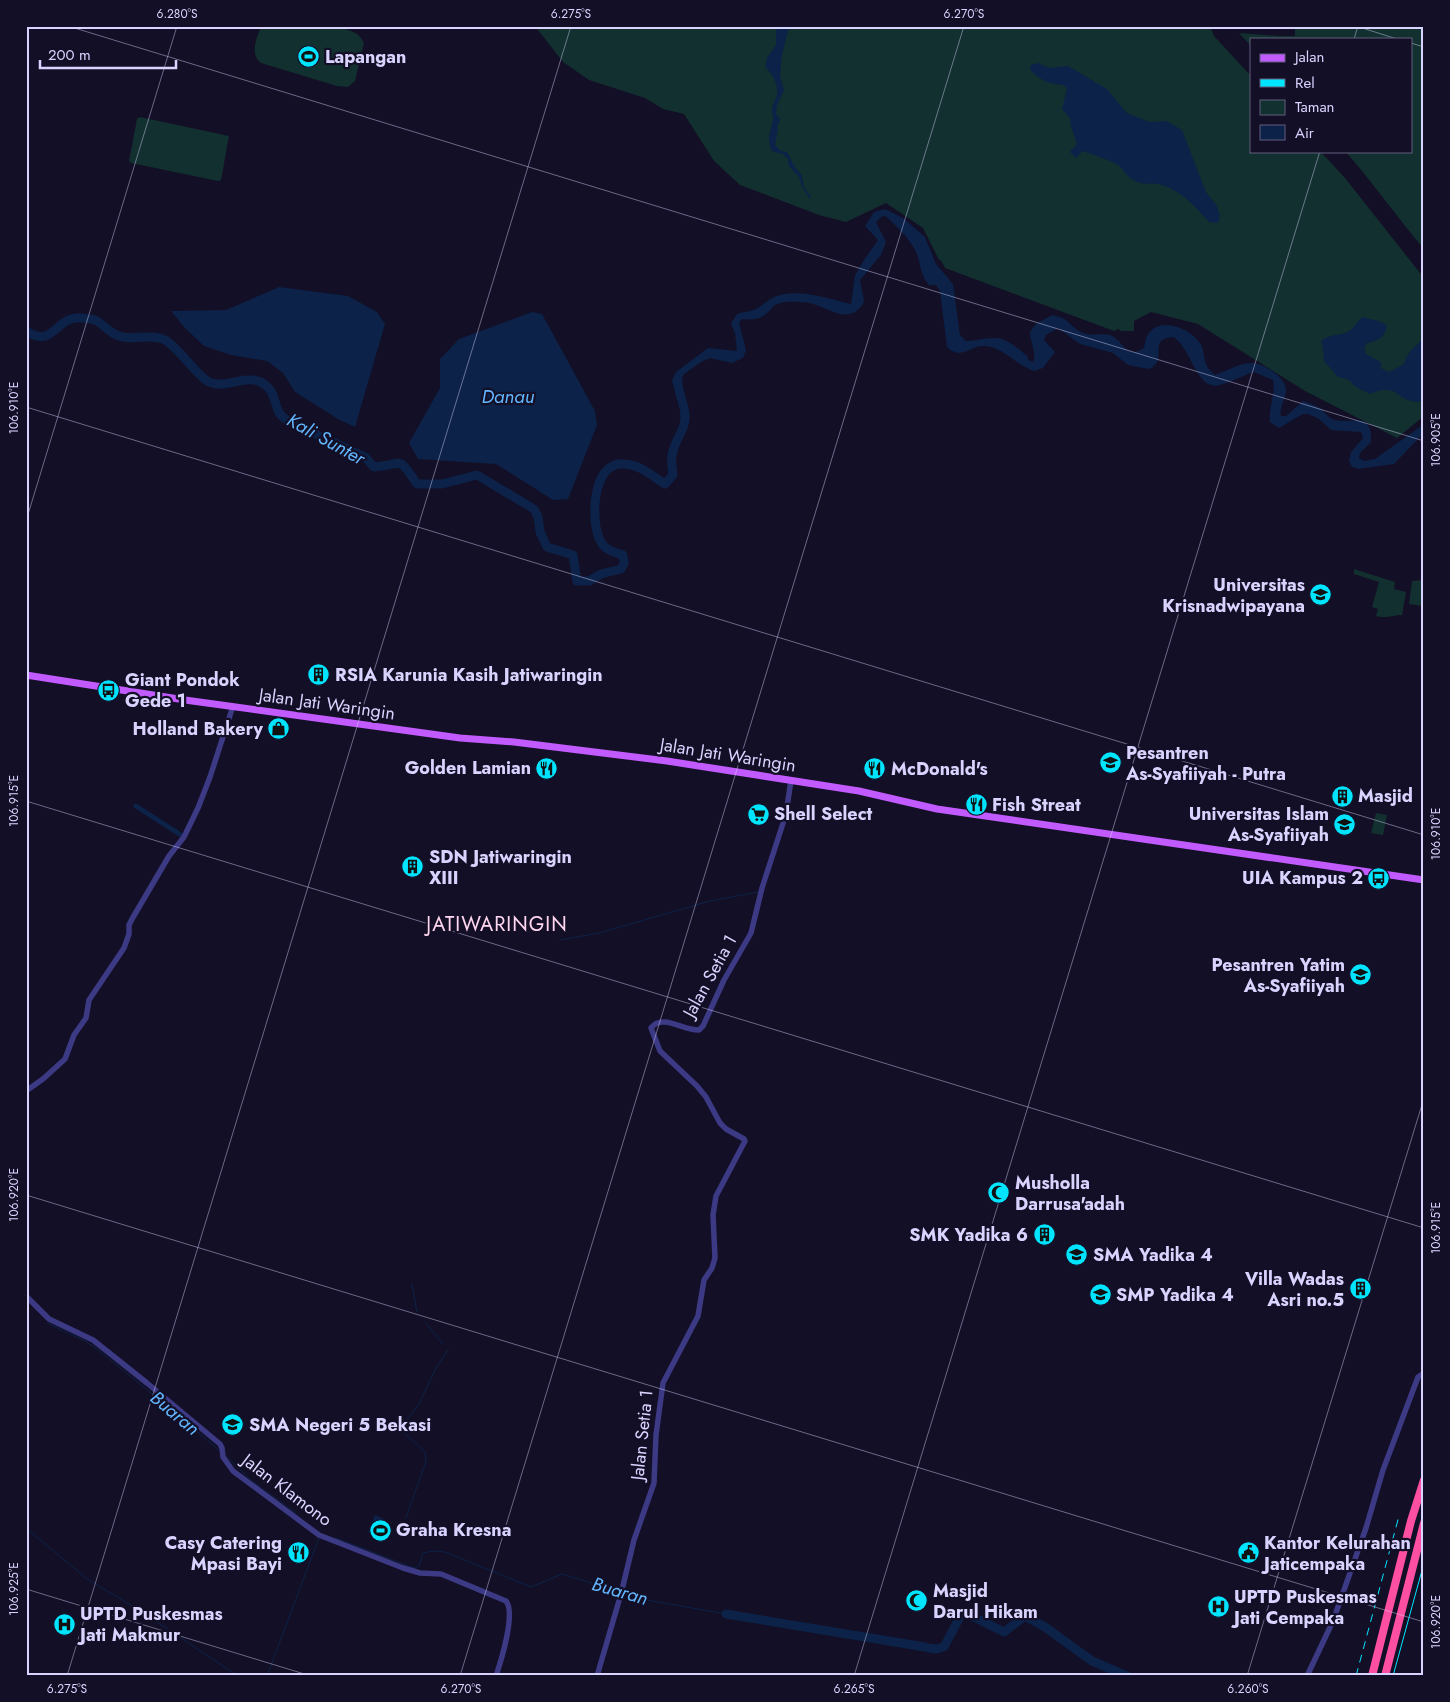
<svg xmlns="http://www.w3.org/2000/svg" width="1450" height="1702" viewBox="0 0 1450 1702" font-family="Jost,sans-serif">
  <rect width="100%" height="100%" fill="#130f26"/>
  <g fill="#12302f">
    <path d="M 261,26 C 286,26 337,21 357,34 C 361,37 362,40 364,43 L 355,81 L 348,87 L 337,86 L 261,63 C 249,53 257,38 261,26 Z"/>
    <path d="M 535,26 L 1210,26 L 1214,36 L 1251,76 L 1251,151 L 1320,151 L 1345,178 L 1424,278 L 1424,416 L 1397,438 L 1305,391 L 1198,324 L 1151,312 L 1134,321 L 1134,331 L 1121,331 L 1118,329 L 1114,331 L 945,268 L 940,259 L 939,260 L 923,228 L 886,203 L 846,222 L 819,215 L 740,185 L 714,161 L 684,114 L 663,109 L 645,98 L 589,80 L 563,62 Z"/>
    <path d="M 1295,26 L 1424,26 L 1424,249 C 1397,217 1373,183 1345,151 L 1411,151 L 1411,39 L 1251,39 L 1251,46 L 1239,33 L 1279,36 L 1295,36 Z"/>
    <path d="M 140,117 L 229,136 L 221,180 L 218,181 L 131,163 L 129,161 L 137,119 Z"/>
    <path d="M 1354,569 L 1395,582 L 1394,589 L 1406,592 L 1402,615 C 1392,615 1387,619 1376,616 L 1378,609 L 1372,607 L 1379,582 L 1354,574 Z"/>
    <path d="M 1424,580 L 1424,611 L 1423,606 L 1409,604 L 1412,581 Z"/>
    <path d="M 1376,813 L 1387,815 L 1383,835 L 1371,833 Z"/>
    <path d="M 257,1465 L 271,1477 L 265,1484 L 251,1472 Z"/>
  </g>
  <g fill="#0c2248">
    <path d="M 776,26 L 789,27 L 782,55 L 780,76 L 784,90 L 777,105 L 776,114 C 781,119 781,121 777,126 L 778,130 L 775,145 L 780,150 L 788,153 L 793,164 L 802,176 L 804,187 L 811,197 L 809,198 L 802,186 L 799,177 L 789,166 L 788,159 L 783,154 L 773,152 C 766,141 770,132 773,121 C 774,117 772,114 772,110 C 772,104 776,100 777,95 C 779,85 772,73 765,67 L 767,58 L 776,45 Z"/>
    <path d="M 1038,63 L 1049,68 L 1068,66 L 1107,89 L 1127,113 L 1149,122 L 1166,121 L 1182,130 L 1206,192 L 1217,206 L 1220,216 L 1218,223 L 1209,222 C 1195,206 1179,188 1157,184 C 1147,182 1145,186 1135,181 C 1126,177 1125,170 1118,165 C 1112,161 1089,153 1082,151 L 1076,158 L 1070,152 L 1077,144 L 1071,127 L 1070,118 L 1062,109 L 1067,88 L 1063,85 C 1049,84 1040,80 1030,70 L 1031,65 Z"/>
    <path d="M 885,209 L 903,218 L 925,237 L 936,264 L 953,284 L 960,335 L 966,341 C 975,341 984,338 994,338 C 1006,337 1019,349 1028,357 L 1028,360 L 1033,362 C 1037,353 1030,342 1030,332 L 1036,324 L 1052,315 C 1071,319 1067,324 1081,332 C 1090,337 1103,332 1112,336 C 1124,342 1127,360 1144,348 C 1145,344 1145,339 1147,336 C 1158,315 1190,328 1200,343 C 1205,350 1203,359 1207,366 C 1208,369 1212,372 1215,375 C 1226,371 1240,363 1252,363 C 1263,363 1286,377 1286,390 C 1286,400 1279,406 1281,416 L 1286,416 L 1303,401 C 1309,403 1315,405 1321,409 C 1324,411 1328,417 1332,419 C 1350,426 1373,409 1371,442 L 1360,453 L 1359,458 L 1364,461 L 1375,459 L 1424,424 L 1424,433 L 1394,464 L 1358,469 L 1352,467 L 1349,461 L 1351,452 L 1363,438 L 1361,432 L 1331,430 L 1319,419 L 1308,414 L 1303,414 L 1279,428 L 1270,422 C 1268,407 1276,395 1273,380 L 1254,372 C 1242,376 1231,382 1220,385 C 1196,392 1191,346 1173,337 C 1154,339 1160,348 1158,361 L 1152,368 L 1148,369 L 1128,365 L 1113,353 L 1080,344 L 1058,328 L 1046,335 L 1044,340 L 1055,352 L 1043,368 L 1034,371 C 1015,365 1004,347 984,346 C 970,345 962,361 947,347 L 940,291 L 936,285 L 929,285 C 920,275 921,264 916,252 C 910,239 896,225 885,216 L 881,217 L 876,222 L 886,242 L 881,255 L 860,280 L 864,302 C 848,330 824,302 802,302 C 794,301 782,301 775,305 C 772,307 770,311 767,313 C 760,320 751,320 742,319 L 739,323 L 746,350 L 743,358 L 732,363 L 710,358 L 701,362 L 684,374 L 681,381 L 683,395 L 688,408 L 687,423 L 681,433 L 685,417 L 681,418 L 679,402 L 672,381 L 676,372 L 708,348 L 737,351 L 735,333 L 731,324 L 737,314 C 742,312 748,312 753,310 C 762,307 770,297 780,295 C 803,289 830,299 851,304 L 855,275 L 864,260 L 878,240 L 865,226 L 874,212 Z"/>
    <path d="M 279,287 L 348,296 L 377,312 L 385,324 L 355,427 L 338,419 L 295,392 L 283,373 L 267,361 L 231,355 L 204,346 L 185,328 L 171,311 L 226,310 Z"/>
    <path d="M 532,312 L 542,314 L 595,411 L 597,425 L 568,499 L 553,500 L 496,464 L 418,459 L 409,443 L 440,388 L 440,359 L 459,339 Z"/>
    <path d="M 1363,317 C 1374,321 1377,318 1387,326 C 1385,337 1378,341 1367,343 L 1364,348 L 1366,354 L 1381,362 L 1381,368 L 1389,372 L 1404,364 C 1408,348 1419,347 1424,335 L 1424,401 C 1395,406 1401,380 1370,394 L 1356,387 L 1349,380 L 1338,377 L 1324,361 L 1323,348 L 1321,341 C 1329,333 1343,337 1352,329 C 1357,325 1357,320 1363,317 Z"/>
    <path d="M 375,1515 L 384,1519 L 378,1536 L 368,1532 Z"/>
  </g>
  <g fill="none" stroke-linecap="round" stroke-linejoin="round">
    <g stroke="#0c2248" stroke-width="1">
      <path d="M 560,940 L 599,933 L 710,901 L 758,892"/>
      <path d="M 412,1284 L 417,1312"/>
      <path d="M 425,1322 L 443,1344"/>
      <path d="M 47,1323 L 87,1342 L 97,1349 L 178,1415 L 220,1451"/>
      <path d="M 227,1457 L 252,1481 L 296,1513"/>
      <path d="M 406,1518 L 426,1461 L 425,1452 L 400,1429 L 419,1404 L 436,1368 L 448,1350"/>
      <path d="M 26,1528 L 87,1579 L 139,1610 L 238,1676"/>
      <path d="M 336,1538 L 414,1568 L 419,1566 L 423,1553 L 433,1551 L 445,1552 L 531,1587 L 562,1574 L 618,1591"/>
      <path d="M 625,1593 L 647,1600 L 726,1614"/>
      <path d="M 267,1676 L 319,1538"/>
    </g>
    <path stroke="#0c2248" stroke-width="5" d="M 136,806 L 184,837"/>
    <g stroke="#0c2248" stroke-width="9">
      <path d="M 26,331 C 55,350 55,314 83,318 C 87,319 94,319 97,321 C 105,326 110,333 119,336 C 133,341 151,333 165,340 C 179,348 196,375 209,382 C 227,390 247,372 264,384 C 275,392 273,399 278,410 C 279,415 284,418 288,421 L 365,457 L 374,467 C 406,464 397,455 417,484 L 442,484 L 477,475 L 534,509 L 538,517 L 540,532 L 547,547 L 573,555 L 577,581 L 589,581 L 601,574 L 621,569 L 624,563 L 623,555 C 615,552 606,551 601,542 C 590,524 591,460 625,464 C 641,465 652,476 665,484 L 673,475 C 672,466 670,458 674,448 C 677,437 686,428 685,416 C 685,403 676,390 678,378"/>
      <path d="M 726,1614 L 925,1647"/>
      <path d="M 929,1648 L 936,1649 L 944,1647 L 962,1613 L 966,1613 L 1004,1632 L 1025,1616 L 1045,1627 L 1092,1661 L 1127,1676"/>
    </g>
    <g stroke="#3d3a85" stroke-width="5.5">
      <path d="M 26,1091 L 43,1079 L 65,1059 L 74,1035 L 86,1018 L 89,1000 L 124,948 L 129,934 L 129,925 L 132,919 L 169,856 L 184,837 L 198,808 L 210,777 L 233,706"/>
      <path d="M 26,1296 L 49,1319 L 93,1340 L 147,1383 L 220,1444 L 222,1448 L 223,1457 L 233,1471 L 319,1535 L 403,1568 L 420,1573 L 441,1574 L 506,1601 C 516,1613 501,1661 496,1676"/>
      <path d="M 597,1676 L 621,1594 L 634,1540 L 654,1483 L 656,1435 L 663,1383 L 698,1316 L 704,1280 L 712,1268 L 715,1258 L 713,1215 L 716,1196 L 745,1141 L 744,1139 L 726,1129 L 720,1123 L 706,1097 L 697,1086 L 660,1051 L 651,1028 C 662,1013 684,1031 699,1030 L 703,1026 L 724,980 L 751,933 L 762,888 L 786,814 L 791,780"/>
      <path d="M 1307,1676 L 1333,1621 L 1366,1528 L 1383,1470 L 1418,1377 L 1424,1373"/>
    </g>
    <path stroke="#c25bff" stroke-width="7" d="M 26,675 L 185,700 L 460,738 L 514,742 L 667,761 L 859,791 L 937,809 L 1424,880"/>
    <g stroke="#ff4fa3" stroke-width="8">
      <path d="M 1372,1676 L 1411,1521 L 1424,1480"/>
      <path d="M 1385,1676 L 1424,1523"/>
    </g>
    <path stroke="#00e5ff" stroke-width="1" d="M 1393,1676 L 1424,1563"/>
    <path stroke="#00e5ff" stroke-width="1" stroke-dasharray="8 6" stroke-linecap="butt" d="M 1356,1676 L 1399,1516"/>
  </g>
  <path fill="none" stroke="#d9d4ff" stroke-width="1" stroke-opacity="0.45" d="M 68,26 L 1424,441M 1356,26 L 1397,39M 1354,39 L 1358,26M 1411,43 L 1424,47M 26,407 L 1424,835M 26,521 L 177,26M 26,801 L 1424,1228M 26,1195 L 1424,1622M 26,1589 L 311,1676M 67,1676 L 571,26M 460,1676 L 964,26M 854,1676 L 1320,151M 1247,1676 L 1424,1098"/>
  <defs>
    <symbol id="stadium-disc" viewBox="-11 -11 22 22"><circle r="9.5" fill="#00e5ff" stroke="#130f26"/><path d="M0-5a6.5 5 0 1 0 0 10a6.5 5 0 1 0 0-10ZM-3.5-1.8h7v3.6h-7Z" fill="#111"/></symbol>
    <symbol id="university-disc" viewBox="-11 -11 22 22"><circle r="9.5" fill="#00e5ff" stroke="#130f26"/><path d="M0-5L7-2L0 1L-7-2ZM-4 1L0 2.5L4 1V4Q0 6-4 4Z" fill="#111"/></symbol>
    <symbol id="building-disc" viewBox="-11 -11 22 22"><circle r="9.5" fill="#00e5ff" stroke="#130f26"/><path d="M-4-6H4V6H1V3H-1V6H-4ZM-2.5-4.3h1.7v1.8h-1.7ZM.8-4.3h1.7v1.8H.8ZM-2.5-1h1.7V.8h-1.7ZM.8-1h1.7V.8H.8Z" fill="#111"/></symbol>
    <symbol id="bus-disc" viewBox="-11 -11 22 22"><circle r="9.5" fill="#00e5ff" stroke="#130f26"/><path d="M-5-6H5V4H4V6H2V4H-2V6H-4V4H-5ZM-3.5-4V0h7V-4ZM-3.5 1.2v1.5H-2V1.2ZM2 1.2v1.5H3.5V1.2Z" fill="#111"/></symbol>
    <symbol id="shop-disc" viewBox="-11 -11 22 22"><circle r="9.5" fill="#00e5ff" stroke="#130f26"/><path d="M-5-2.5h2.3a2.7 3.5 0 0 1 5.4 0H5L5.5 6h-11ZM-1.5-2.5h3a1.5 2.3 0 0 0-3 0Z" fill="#111"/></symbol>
    <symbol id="school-disc" viewBox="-11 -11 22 22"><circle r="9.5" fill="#00e5ff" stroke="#130f26"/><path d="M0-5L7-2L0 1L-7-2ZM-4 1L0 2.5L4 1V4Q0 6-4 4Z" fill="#111"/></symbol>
    <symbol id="restaurant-disc" viewBox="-11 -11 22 22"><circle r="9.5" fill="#00e5ff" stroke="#130f26"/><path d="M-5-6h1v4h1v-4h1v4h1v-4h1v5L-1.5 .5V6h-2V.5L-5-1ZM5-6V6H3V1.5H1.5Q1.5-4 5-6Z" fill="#111"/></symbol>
    <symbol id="supermarket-disc" viewBox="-11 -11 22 22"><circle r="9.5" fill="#00e5ff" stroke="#130f26"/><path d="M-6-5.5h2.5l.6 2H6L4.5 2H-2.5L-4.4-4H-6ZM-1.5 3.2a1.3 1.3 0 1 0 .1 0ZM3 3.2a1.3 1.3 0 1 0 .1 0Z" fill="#111"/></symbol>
    <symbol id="mosque-disc" viewBox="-11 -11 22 22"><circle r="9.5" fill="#00e5ff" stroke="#130f26"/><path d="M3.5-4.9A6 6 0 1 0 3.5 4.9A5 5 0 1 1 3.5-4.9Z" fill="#111"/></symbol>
    <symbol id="civic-disc" viewBox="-11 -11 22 22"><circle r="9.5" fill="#00e5ff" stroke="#130f26"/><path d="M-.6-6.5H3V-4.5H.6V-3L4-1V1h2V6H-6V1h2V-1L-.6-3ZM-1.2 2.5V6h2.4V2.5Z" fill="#111"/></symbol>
    <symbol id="hospital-disc" viewBox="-11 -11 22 22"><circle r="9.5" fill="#00e5ff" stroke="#130f26"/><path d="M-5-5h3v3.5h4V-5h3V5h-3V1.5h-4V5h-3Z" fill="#111"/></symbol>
  </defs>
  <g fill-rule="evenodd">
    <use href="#stadium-disc" x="296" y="44" width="25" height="25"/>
    <use href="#university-disc" x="1308" y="582" width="25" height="25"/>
    <use href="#building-disc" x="306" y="662" width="25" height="25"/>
    <use href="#bus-disc" x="96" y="678" width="25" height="25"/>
    <use href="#shop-disc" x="266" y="716" width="25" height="25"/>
    <use href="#school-disc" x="1098" y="750" width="25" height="25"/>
    <use href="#restaurant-disc" x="534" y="756" width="25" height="25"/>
    <use href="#restaurant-disc" x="862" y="756" width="25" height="25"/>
    <use href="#building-disc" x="1330" y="784" width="25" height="25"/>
    <use href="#restaurant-disc" x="964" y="792" width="25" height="25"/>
    <use href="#supermarket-disc" x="746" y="802" width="25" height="25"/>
    <use href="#university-disc" x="1332" y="812" width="25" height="25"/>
    <use href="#building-disc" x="400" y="854" width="25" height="25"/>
    <use href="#bus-disc" x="1366" y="866" width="25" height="25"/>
    <use href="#school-disc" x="1348" y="962" width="25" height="25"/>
    <use href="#mosque-disc" x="986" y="1180" width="25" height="25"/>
    <use href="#building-disc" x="1032" y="1222" width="25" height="25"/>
    <use href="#school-disc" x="1064" y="1242" width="25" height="25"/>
    <use href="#building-disc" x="1348" y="1276" width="25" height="25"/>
    <use href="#school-disc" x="1088" y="1282" width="25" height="25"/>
    <use href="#school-disc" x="220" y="1412" width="25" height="25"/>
    <use href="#stadium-disc" x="368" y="1518" width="25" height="25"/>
    <use href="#restaurant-disc" x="286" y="1540" width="25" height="25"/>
    <use href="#civic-disc" x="1236" y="1540" width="25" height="25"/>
    <use href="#mosque-disc" x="904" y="1588" width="25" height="25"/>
    <use href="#hospital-disc" x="1206" y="1594" width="25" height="25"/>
    <use href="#hospital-disc" x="52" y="1612" width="25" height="25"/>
  </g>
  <g text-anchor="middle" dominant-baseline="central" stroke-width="4.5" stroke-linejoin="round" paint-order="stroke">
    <g font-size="18" font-weight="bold" fill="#d9d4ff" stroke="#130f26" text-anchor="start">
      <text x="325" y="57">Lapangan</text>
      <text x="1305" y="585" text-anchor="end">Universitas<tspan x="1305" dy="21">Krisnadwipayana</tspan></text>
      <text x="335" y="675">RSIA Karunia Kasih Jatiwaringin</text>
      <text x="125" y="680">Giant Pondok<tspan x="125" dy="21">Gede 1</tspan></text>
      <text x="263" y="729" text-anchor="end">Holland Bakery</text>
      <text x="1126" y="753">Pesantren<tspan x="1126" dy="21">As-Syafiiyah - Putra</tspan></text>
      <text x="531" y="768" text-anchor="end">Golden Lamian</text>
      <text x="891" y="769">McDonald's</text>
      <text x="1358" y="796">Masjid</text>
      <text x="992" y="805">Fish Streat</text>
      <text x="774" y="814">Shell Select</text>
      <text x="1329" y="814" text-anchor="end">Universitas Islam<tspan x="1329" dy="21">As-Syafiiyah</tspan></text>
      <text x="429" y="857">SDN Jatiwaringin<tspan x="429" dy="21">XIII</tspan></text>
      <text x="1363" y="878" text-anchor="end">UIA Kampus 2</text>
      <text x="1345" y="965" text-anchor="end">Pesantren Yatim<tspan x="1345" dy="21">As-Syafiiyah</tspan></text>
      <text x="1015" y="1183">Musholla<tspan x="1015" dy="21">Darrusa'adah</tspan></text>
      <text x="1028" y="1235" text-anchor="end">SMK Yadika 6</text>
      <text x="1093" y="1255">SMA Yadika 4</text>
      <text x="1344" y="1279" text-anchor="end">Villa Wadas<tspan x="1344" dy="21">Asri no.5</tspan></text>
      <text x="1116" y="1295">SMP Yadika 4</text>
      <text x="249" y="1425">SMA Negeri 5 Bekasi</text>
      <text x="396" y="1530">Graha Kresna</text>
      <text x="282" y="1543" text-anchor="end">Casy Catering<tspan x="282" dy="21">Mpasi Bayi</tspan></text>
      <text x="1264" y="1543">Kantor Kelurahan<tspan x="1264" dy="21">Jaticempaka</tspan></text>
      <text x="933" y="1591">Masjid<tspan x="933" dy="21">Darul Hikam</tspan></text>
      <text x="1234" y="1597">UPTD Puskesmas<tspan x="1234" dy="21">Jati Cempaka</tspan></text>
      <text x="80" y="1614">UPTD Puskesmas<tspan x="80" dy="21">Jati Makmur</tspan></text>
    </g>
    <g font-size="18" fill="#d9d4ff" stroke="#130f26">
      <text transform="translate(327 704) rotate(8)">Jalan Jati Waringin</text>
      <text transform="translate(728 755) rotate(9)">Jalan Jati Waringin</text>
      <text transform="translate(710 976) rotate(-61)">Jalan Setia 1</text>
      <text transform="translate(642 1435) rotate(-84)">Jalan Setia 1</text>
      <text transform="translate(287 1490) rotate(37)">Jalan Klamono</text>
    </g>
    <g font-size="19" font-style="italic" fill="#62b6ff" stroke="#130f26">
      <text x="508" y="396">Danau</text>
      <text transform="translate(326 439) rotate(29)">Kali Sunter</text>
      <text transform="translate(175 1413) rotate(40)">Buaran</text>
      <text transform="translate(620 1591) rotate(16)">Buaran</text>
    </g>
    <g font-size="20" letter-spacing="1" fill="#ffd6f0" stroke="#130f26">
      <text x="497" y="924">JATIWARINGIN</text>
    </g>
  </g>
  <rect width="1450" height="1702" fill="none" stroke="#130f26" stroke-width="55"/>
  <rect x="1250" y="38" width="162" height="115" fill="#130f26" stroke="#625e7d"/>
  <rect x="1260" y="54" width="25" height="8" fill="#c25bff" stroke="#625e7d"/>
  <text x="1295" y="62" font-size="15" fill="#d9d4ff">Jalan</text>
  <rect x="1260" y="79" width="25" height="8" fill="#00e5ff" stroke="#625e7d"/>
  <text x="1295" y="88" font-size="15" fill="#d9d4ff">Rel</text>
  <rect x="1260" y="100" width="25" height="15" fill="#12302f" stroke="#625e7d"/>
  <text x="1295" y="112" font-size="15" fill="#d9d4ff">Taman</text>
  <rect x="1260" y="125" width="25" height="15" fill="#0c2248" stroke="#625e7d"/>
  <text x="1295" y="138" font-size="15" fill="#d9d4ff">Air</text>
  <path d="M40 60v8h136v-8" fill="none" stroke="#d9d4ff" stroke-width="2.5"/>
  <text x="48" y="60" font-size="15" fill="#d9d4ff" stroke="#130f26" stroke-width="4" paint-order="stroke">200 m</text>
  <rect x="28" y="28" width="1394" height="1646" fill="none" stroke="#d9d4ff" stroke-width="2"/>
  <g font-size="12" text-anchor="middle" fill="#d9d4ff">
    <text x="177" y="18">6.280°S</text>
    <text x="571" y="18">6.275°S</text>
    <text x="964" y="18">6.270°S</text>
    <text transform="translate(14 408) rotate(-90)" y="4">106.910°E</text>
    <text transform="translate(1436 440) rotate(-90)" y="4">106.905°E</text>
    <text transform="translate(14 801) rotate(-90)" y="4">106.915°E</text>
    <text transform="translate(1436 834) rotate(-90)" y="4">106.910°E</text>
    <text transform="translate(14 1195) rotate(-90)" y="4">106.920°E</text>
    <text transform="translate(1436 1228) rotate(-90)" y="4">106.915°E</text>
    <text transform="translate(14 1589) rotate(-90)" y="4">106.925°E</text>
    <text transform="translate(1436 1622) rotate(-90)" y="4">106.920°E</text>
    <text x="67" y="1693">6.275°S</text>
    <text x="461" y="1693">6.270°S</text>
    <text x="854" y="1693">6.265°S</text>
    <text x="1248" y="1693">6.260°S</text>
  </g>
</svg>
